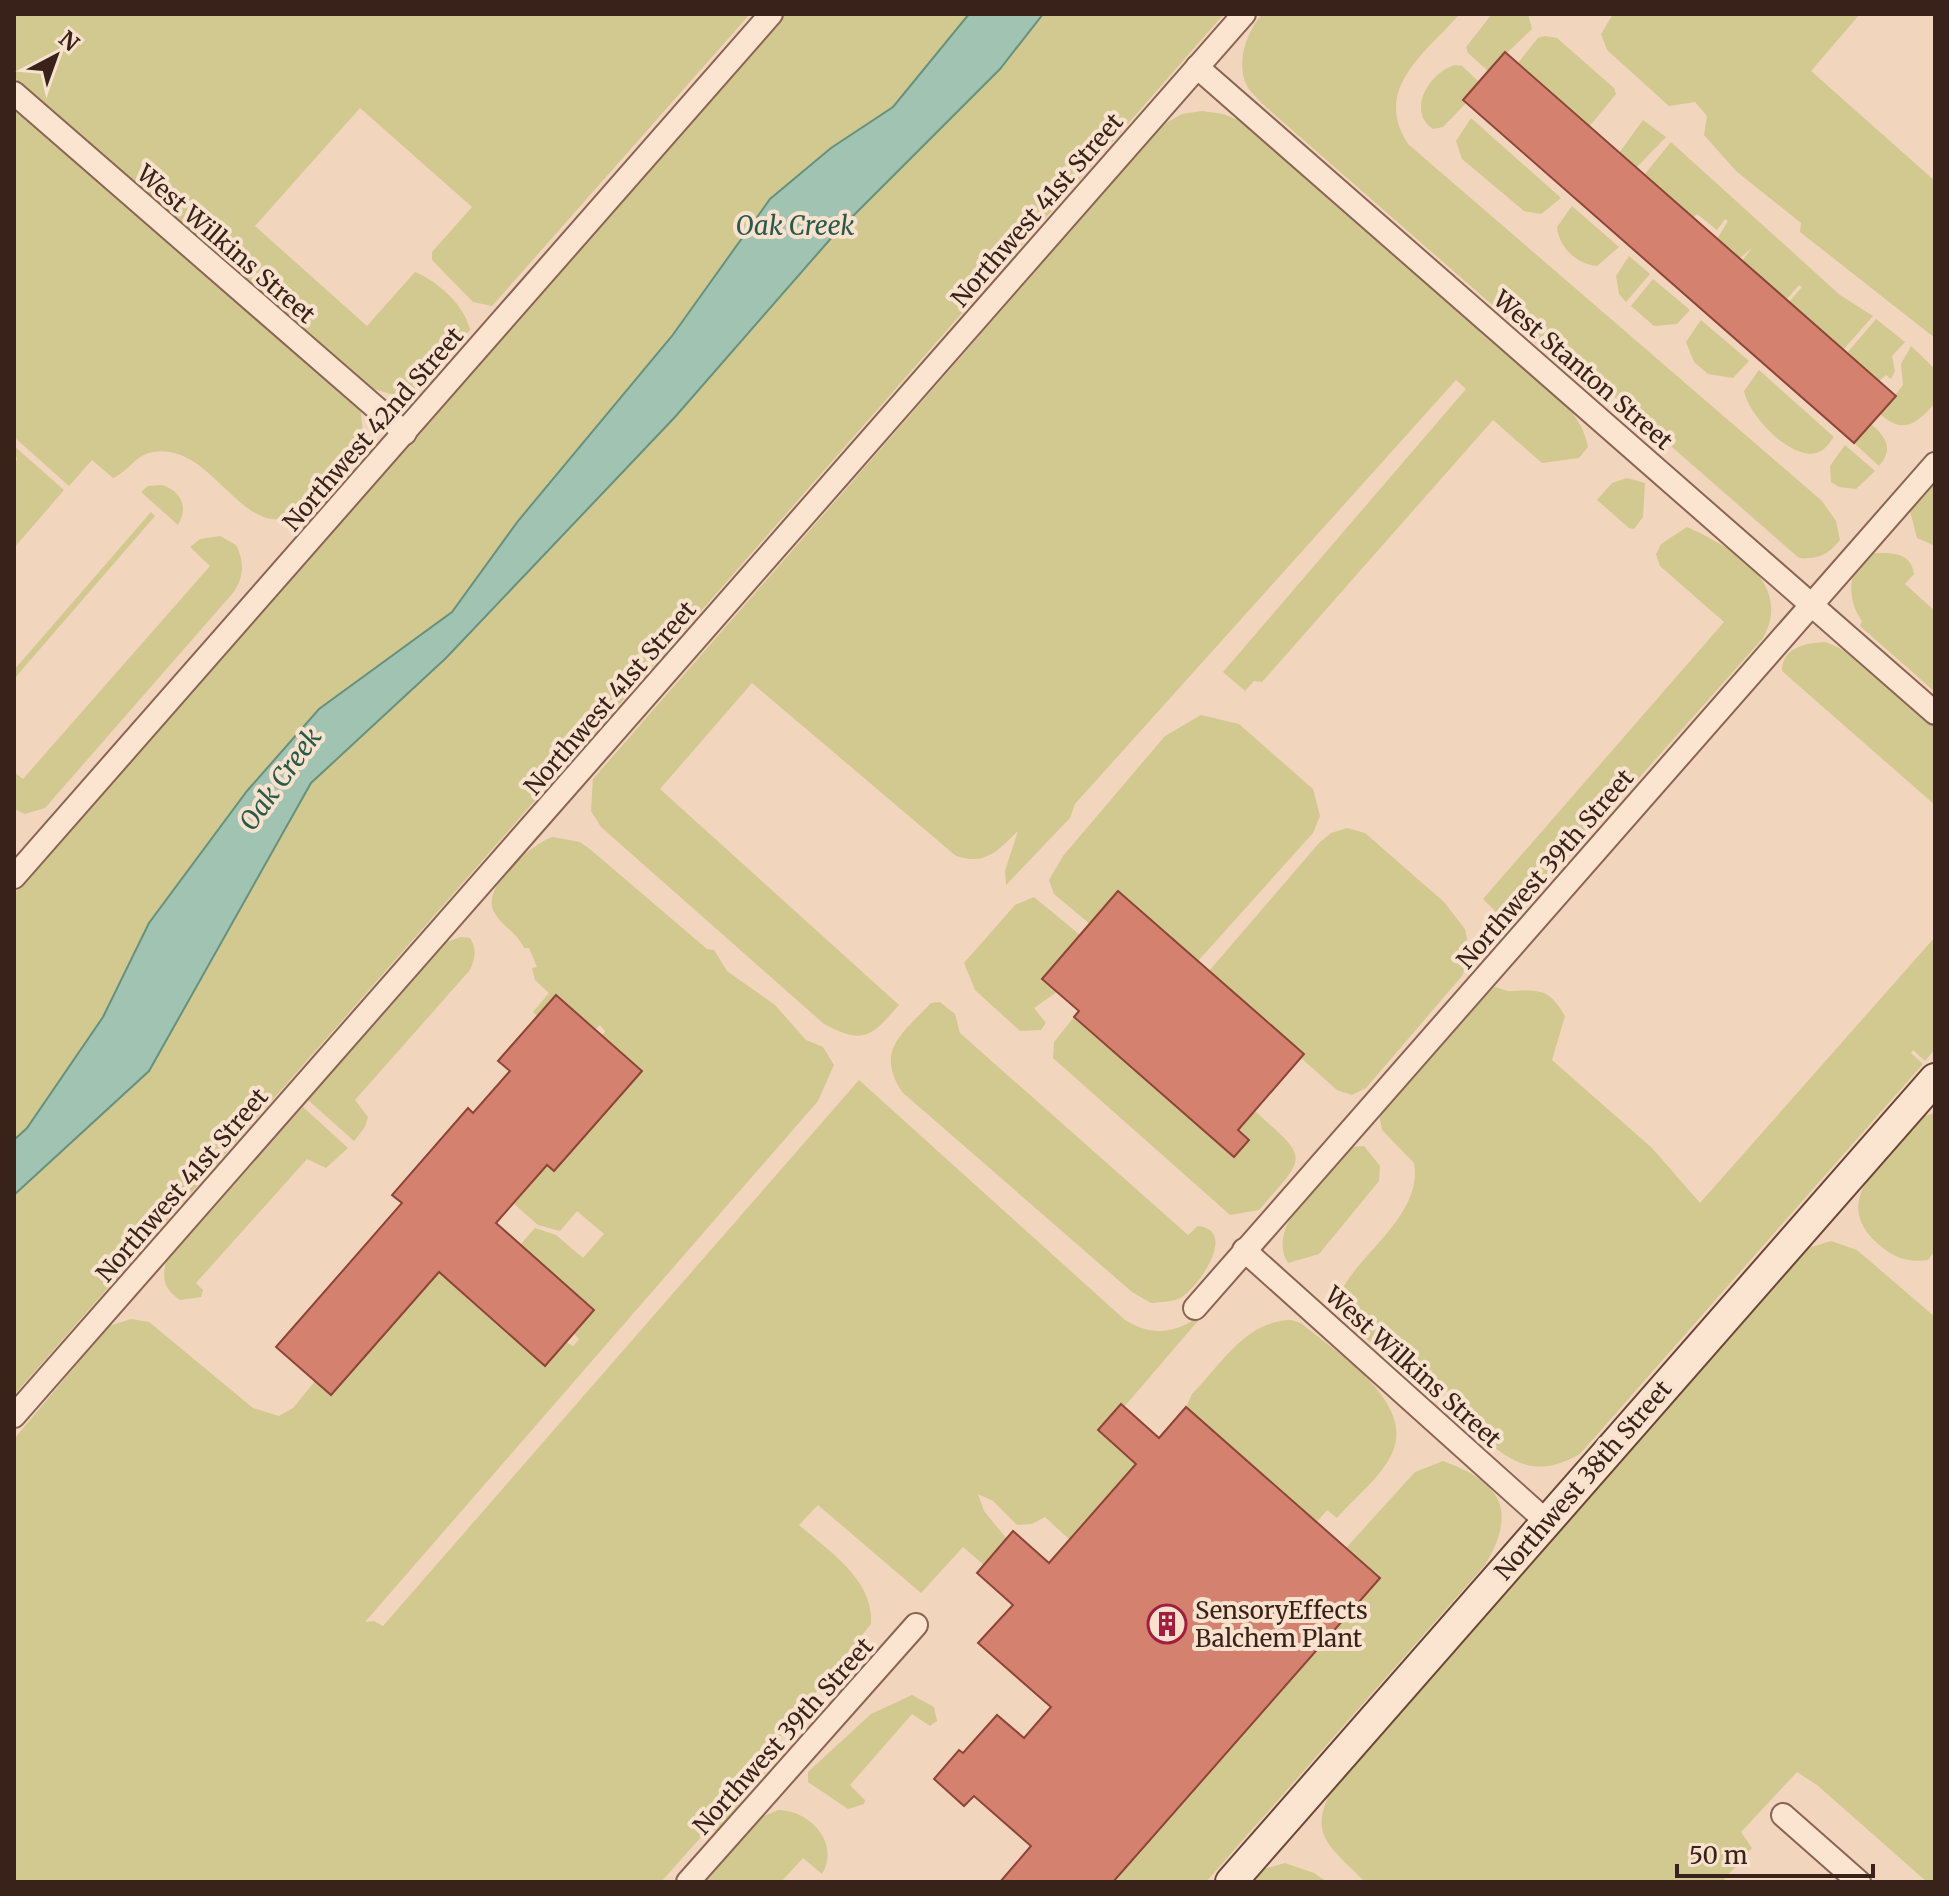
<svg xmlns="http://www.w3.org/2000/svg" width="1949" height="1896" viewBox="0 0 1949 1896" font-family="Merriweather,serif">
  <rect width="100%" height="100%" fill="#f2d5bd"/>
  <g fill="#d1c990">
    <path d="M 14,14 L 750,14 L 492,306 L 473,302 L 432,260 L 432,252 L 472,207 L 360,108 L 255,226 L 367,326 L 415,272 C 437,281 465,305 470,330 L 420,388 L 402,397 L 370,388 L 14,77 Z"/>
    <path d="M 786,14 L 969,14 L 893,107 L 831,148 L 770,199 L 672,336 L 518,521 L 452,612 L 319,709 L 149,923 L 103,1017 L 27,1128 L 14,1140 L 14,894 Z"/>
    <path d="M 1043,14 L 1224,14 L 14,1395 L 14,1195 L 149,1071 L 311,783 L 446,658 L 675,417 L 833,236 L 1000,69 Z"/>
    <path d="M 1262,14 L 1460,14 C 1425,53 1372,89 1408,144 L 1822,501 L 1836,521 L 1840,540 C 1827,556 1818,559 1799,558 L 1601,385 L 1596,390 L 1585,386 L 1269,110 C 1262,103 1252,94 1247,86 C 1235,62 1247,32 1262,14 Z"/>
    <path d="M 1492,14 L 1528,14 L 1532,29 L 1488,71 L 1468,53 L 1466,47 Z"/>
    <path d="M 1613,14 L 1860,14 L 1811,71 L 1935,181 L 1935,338 L 1800,232 L 1801,223 L 1736,171 L 1704,135 L 1707,116 L 1695,102 L 1669,106 L 1607,50 L 1601,34 Z"/>
    <path d="M 1545,36 L 1557,38 L 1614,88 L 1616,94 L 1589,127 L 1517,64 L 1538,38 Z"/>
    <path d="M 1455,65 L 1462,66 L 1479,82 L 1464,99 L 1467,102 L 1443,127 L 1433,129 C 1406,110 1430,72 1455,65 Z"/>
    <path d="M 14,102 L 360,406 L 365,450 L 313,507 L 311,505 C 246,560 218,441 153,452 C 135,455 128,472 113,478 L 92,460 L 69,486 L 14,437 Z"/>
    <path d="M 1202,111 L 1223,114 L 1246,123 L 1468,319 C 1502,361 1578,392 1588,447 L 1579,458 L 1542,463 L 1493,420 L 1262,682 L 1254,681 L 1245,691 L 1223,672 L 1466,389 L 1456,380 L 1075,804 L 1070,818 L 1006,885 L 1005,871 L 1018,831 C 998,850 986,866 956,856 L 752,683 L 660,789 L 899,1005 C 871,1037 864,1045 824,1024 L 601,827 L 591,811 L 593,779 L 1164,124 L 1182,114 Z"/>
    <path d="M 1471,118 L 1561,198 L 1541,214 L 1524,211 L 1462,159 L 1456,141 Z"/>
    <path d="M 1643,120 L 1666,137 L 1636,168 L 1619,153 Z"/>
    <path d="M 1671,142 L 1840,295 L 1873,316 L 1843,350 L 1789,302 L 1802,287 L 1799,285 L 1786,300 L 1742,261 L 1752,248 L 1739,259 L 1717,239 L 1728,221 L 1725,219 L 1717,230 L 1697,214 L 1693,218 L 1644,175 Z"/>
    <path d="M 1572,206 L 1619,247 L 1597,266 C 1577,264 1559,248 1557,227 Z"/>
    <path d="M 1629,256 L 1650,274 L 1626,302 L 1619,294 L 1616,276 Z"/>
    <path d="M 1653,279 L 1690,310 L 1677,324 L 1654,326 L 1631,306 Z"/>
    <path d="M 1876,319 L 1905,342 L 1892,356 L 1895,371 L 1891,379 L 1886,375 L 1879,381 L 1847,353 Z"/>
    <path d="M 1701,320 L 1749,361 L 1733,378 L 1708,374 L 1694,362 L 1686,342 Z"/>
    <path d="M 1911,346 L 1935,369 L 1935,403 C 1917,424 1903,435 1880,414 L 1903,385 L 1901,364 Z"/>
    <path d="M 1759,370 L 1834,437 C 1829,443 1825,451 1816,453 C 1790,460 1748,414 1744,391 Z"/>
    <path d="M 1871,424 C 1886,437 1894,449 1879,466 L 1854,443 Z"/>
    <path d="M 1845,445 L 1875,471 L 1856,489 L 1839,487 L 1831,482 L 1830,466 Z"/>
    <path d="M 14,446 L 64,490 L 14,548 L 14,464 L 17,460 Z"/>
    <path d="M 1935,477 L 1935,546 L 1917,538 L 1910,511 Z"/>
    <path d="M 1627,478 L 1645,483 L 1643,517 L 1634,529 L 1629,528 L 1597,500 L 1612,483 Z"/>
    <path d="M 162,485 C 181,491 189,507 178,525 L 141,492 L 148,486 Z"/>
    <path d="M 151,512 L 155,516 L 14,679 L 14,670 Z"/>
    <path d="M 1687,527 C 1731,547 1794,582 1763,638 L 1538,892 L 1500,916 L 1483,899 L 1724,622 L 1660,566 L 1656,554 L 1661,544 Z"/>
    <path d="M 220,536 L 236,545 C 245,562 244,579 232,594 L 45,808 L 25,814 L 14,809 L 14,772 L 23,779 L 210,566 L 190,547 L 200,539 Z"/>
    <path d="M 1874,553 C 1892,553 1911,552 1914,574 L 1905,584 L 1935,611 L 1935,692 L 1860,626 L 1862,621 C 1847,601 1845,564 1874,553 Z"/>
    <path d="M 1826,642 L 1848,652 L 1935,728 L 1935,805 L 1782,671 C 1782,647 1806,643 1826,642 Z"/>
    <path d="M 1201,715 L 1239,724 L 1313,789 L 1320,816 L 1313,833 L 1198,961 L 1119,892 L 1090,924 L 1054,894 L 1049,880 L 1063,856 L 1165,736 Z"/>
    <path d="M 1347,828 L 1365,833 L 1444,902 L 1465,929 L 1470,956 L 1462,976 L 1366,1088 L 1352,1095 L 1337,1090 L 1301,1058 L 1304,1054 L 1209,971 L 1319,843 L 1331,833 Z"/>
    <path d="M 552,837 L 580,842 L 591,850 L 707,949 L 714,950 L 727,971 L 775,1005 L 806,1040 L 823,1047 L 834,1065 L 818,1101 L 365,1622 L 374,1621 L 383,1626 L 859,1080 L 1125,1320 C 1155,1339 1183,1332 1209,1308 L 1124,1407 L 1122,1404 L 1098,1430 L 1136,1464 L 1070,1540 L 1045,1517 L 1032,1524 L 1017,1525 L 993,1501 L 978,1494 L 984,1511 L 1007,1539 L 984,1565 L 963,1547 L 921,1593 L 818,1505 L 799,1525 C 830,1552 874,1580 871,1624 L 763,1758 L 773,1762 L 717,1832 L 710,1827 L 661,1882 L 14,1882 L 14,1439 L 109,1326 L 131,1319 L 149,1322 L 253,1408 L 279,1416 L 293,1408 L 315,1381 L 331,1395 L 439,1272 L 545,1366 L 566,1342 L 573,1346 L 579,1339 L 574,1334 L 594,1311 L 520,1245 L 535,1228 L 556,1235 L 583,1258 L 604,1234 L 577,1211 L 560,1231 L 538,1225 L 513,1203 L 605,1031 L 600,1025 L 595,1030 L 556,995 L 537,1016 L 533,1012 L 549,993 L 535,980 L 532,968 L 537,967 L 529,948 L 524,948 C 518,933 499,924 493,910 C 483,885 531,845 552,837 Z"/>
    <path d="M 1034,897 L 1080,935 L 1042,978 L 1057,992 L 1034,1008 L 1046,1023 L 1041,1030 L 1020,1031 L 975,990 L 964,963 L 1015,905 Z"/>
    <path d="M 460,937 L 470,938 C 477,949 475,959 470,970 L 355,1100 L 368,1117 L 365,1127 L 354,1141 L 308,1100 L 447,942 Z"/>
    <path d="M 1935,937 L 1935,1049 L 1925,1061 L 1913,1050 L 1911,1053 L 1923,1064 L 1580,1454 C 1536,1479 1513,1464 1478,1434 L 1480,1419 L 1392,1346 L 1377,1347 C 1365,1337 1348,1327 1341,1313 C 1323,1274 1426,1226 1414,1163 L 1382,1130 L 1379,1114 L 1494,987 C 1502,988 1506,992 1512,991 C 1541,990 1549,989 1565,1016 L 1552,1060 L 1652,1148 L 1700,1203 Z"/>
    <path d="M 940,1002 L 955,1014 L 960,1033 L 1188,1235 L 1198,1226 C 1238,1230 1199,1286 1182,1297 C 1175,1302 1160,1302 1151,1303 L 1132,1292 L 902,1092 C 875,1050 902,1034 931,1003 Z"/>
    <path d="M 1074,1017 L 1234,1157 L 1249,1140 L 1238,1130 L 1255,1111 C 1310,1161 1307,1154 1259,1210 L 1230,1215 L 1053,1058 L 1054,1042 Z"/>
    <path d="M 303,1107 L 348,1148 L 326,1168 L 307,1159 L 196,1283 L 203,1290 L 201,1297 L 180,1300 C 164,1289 162,1280 166,1262 Z"/>
    <path d="M 1935,1113 L 1935,1251 L 1928,1260 C 1906,1263 1893,1257 1877,1243 C 1837,1206 1870,1174 1897,1143 C 1907,1131 1918,1116 1935,1113 Z"/>
    <path d="M 1364,1146 L 1380,1166 L 1379,1181 L 1319,1254 L 1288,1263 C 1264,1226 1328,1172 1351,1147 Z"/>
    <path d="M 1831,1241 L 1857,1250 L 1935,1317 L 1935,1882 L 1927,1882 L 1817,1785 L 1797,1772 L 1741,1832 L 1752,1848 L 1722,1882 L 1365,1882 C 1324,1840 1306,1835 1338,1777 L 1783,1271 L 1808,1248 Z"/>
    <path d="M 1291,1320 L 1301,1323 C 1335,1352 1414,1400 1393,1451 C 1383,1476 1354,1498 1337,1518 L 1327,1510 L 1316,1523 L 1186,1407 L 1192,1394 C 1222,1364 1245,1321 1291,1320 Z"/>
    <path d="M 1443,1461 C 1501,1482 1518,1510 1485,1565 L 1206,1882 L 1113,1882 L 1346,1548 L 1415,1472 Z"/>
    <path d="M 912,1695 L 934,1707 L 937,1721 L 930,1726 L 912,1714 L 850,1785 L 865,1800 L 864,1804 L 848,1809 L 808,1782 L 808,1772 L 871,1714 Z"/>
    <path d="M 778,1810 C 809,1810 841,1843 822,1874 L 803,1858 L 781,1882 L 706,1882 L 760,1818 Z"/>
    <path d="M 1285,1863 L 1314,1873 L 1327,1882 L 1245,1882 L 1260,1870 Z"/>
  </g>
  <path fill="#a1c3b1" stroke="#67917d" stroke-width="2" d="M 969,14 L 1043,14 L 1000,69 L 833,236 L 675,417 L 446,658 L 311,783 L 149,1071 L 14,1195 L 14,1140 L 27,1128 L 103,1017 L 149,923 L 247,791 L 319,709 L 452,612 L 518,521 L 672,336 L 770,199 L 831,148 L 893,107 Z"/>
  <g fill="#d4816f" stroke="#8d4538" stroke-width="2">
    <path d="M 1505,52 L 1896,396 L 1854,443 L 1463,100 Z"/>
    <path d="M 1118,891 L 1304,1054 L 1238,1130 L 1249,1140 L 1234,1157 L 1074,1017 L 1079,1011 L 1042,979 Z"/>
    <path d="M 556,995 L 642,1071 L 554,1171 L 547,1165 L 496,1223 L 594,1310 L 545,1366 L 439,1272 L 331,1395 L 276,1347 L 402,1203 L 392,1195 L 468,1108 L 473,1113 L 510,1071 L 498,1061 Z"/>
    <path d="M 1121,1404 L 1159,1438 L 1186,1407 L 1380,1578 L 1113,1882 L 1000,1882 L 1031,1846 L 974,1796 L 964,1806 L 934,1779 L 959,1750 L 963,1753 L 997,1715 L 1024,1738 L 1051,1707 L 978,1643 L 1013,1605 L 977,1573 L 1013,1531 L 1049,1563 L 1136,1464 L 1098,1430 Z"/>
  </g>
  <g fill="none" stroke-linecap="round" stroke-linejoin="round">
    <defs>
      <g id="street">
        <path d="M 1197,67 L 1935,713"/>
        <path d="M 14,93 L 405,433"/>
        <path d="M 14,877 L 771,14"/>
        <path d="M 1244,1250 L 1547,1522"/>
        <path d="M 1195,1308 L 1935,464"/>
        <path d="M 14,1416 L 1244,14"/>
        <path d="M 1783,1815 L 1859,1882"/>
        <path d="M 688,1882 L 916,1625"/>
      </g>
      <path id="secondary" d="M 1231,1882 L 1935,1079"/>
    </defs>
    <use href="#street" stroke="#8b6454" stroke-width="26"/>
    <use href="#secondary" stroke="#6d4638" stroke-width="34"/>
    <use href="#street" stroke="#fce5d0" stroke-width="22"/>
    <use href="#secondary" stroke="#fce5d0" stroke-width="30"/>
  </g>
  <defs>
    <symbol id="building-ring" viewBox="-11 -11 22 22"><circle r="9.5" fill="#f9e2cd" stroke="#a01f3e" stroke-width="1.5"/><path d="M-4-6H4V6H1V3H-1V6H-4ZM-2.5-4.3h1.7v1.8h-1.7ZM.8-4.3h1.7v1.8H.8ZM-2.5-1h1.7V.8h-1.7ZM.8-1h1.7V.8H.8Z" fill="#a01f3e"/></symbol>
  </defs>
  <g fill-rule="evenodd">
    <use href="#building-ring" x="1145" y="1602" width="44" height="44"/>
  </g>
  <g text-anchor="middle" dominant-baseline="central" stroke-width="8" stroke-linejoin="round" paint-order="stroke">
    <g font-size="24" fill="#39221a" stroke="#f9e2cd">
      <text transform="translate(1037 210) rotate(-49)">Northwest 41st Street</text>
      <text transform="translate(226 244) rotate(41)">West Wilkins Street</text>
      <text transform="translate(1583 370) rotate(41)">West Stanton Street</text>
      <text transform="translate(373 429) rotate(-49)">Northwest 42nd Street</text>
      <text transform="translate(610 698) rotate(-49)">Northwest 41st Street</text>
      <text transform="translate(1545 869) rotate(-49)">Northwest 39th Street</text>
      <text transform="translate(182 1185) rotate(-49)">Northwest 41st Street</text>
      <text transform="translate(1413 1367) rotate(42)">West Wilkins Street</text>
      <text transform="translate(1583 1480) rotate(-49)">Northwest 38th Street</text>
      <text transform="translate(783 1736) rotate(-48)">Northwest 39th Street</text>
    </g>
    <g font-size="24" fill="#39221a" stroke="#f9e2cd" text-anchor="start">
      <text x="1195" y="1610">SensoryEffects<tspan x="1195" dy="28">Balchem Plant</tspan></text>
    </g>
    <g font-size="26" font-style="italic" fill="#285a4b" stroke="#f9e2cd">
      <text x="795" y="225">Oak Creek</text>
      <text transform="translate(280 779) rotate(-54)">Oak Creek</text>
    </g>
  </g>
  <rect width="1949" height="1896" fill="none" stroke="#39221a" stroke-width="32"/>
  <g transform="translate(56 56) rotate(41)" stroke="#f9e2cd" stroke-width="6" paint-order="stroke">
  <path d="M0-6L14 30L0 20L-14 30Z" fill="#39221a"/>
  <text y="-12" font-size="22" font-weight="bold" text-anchor="middle" fill="#39221a">N</text>
  </g>
  <path d="M1677 1864v12h196v-12" fill="none" stroke="#39221a" stroke-width="4"/>
  <text x="1689" y="1864" font-size="24" fill="#39221a" stroke="#f9e2cd" stroke-width="6" paint-order="stroke">50 m</text>
</svg>
